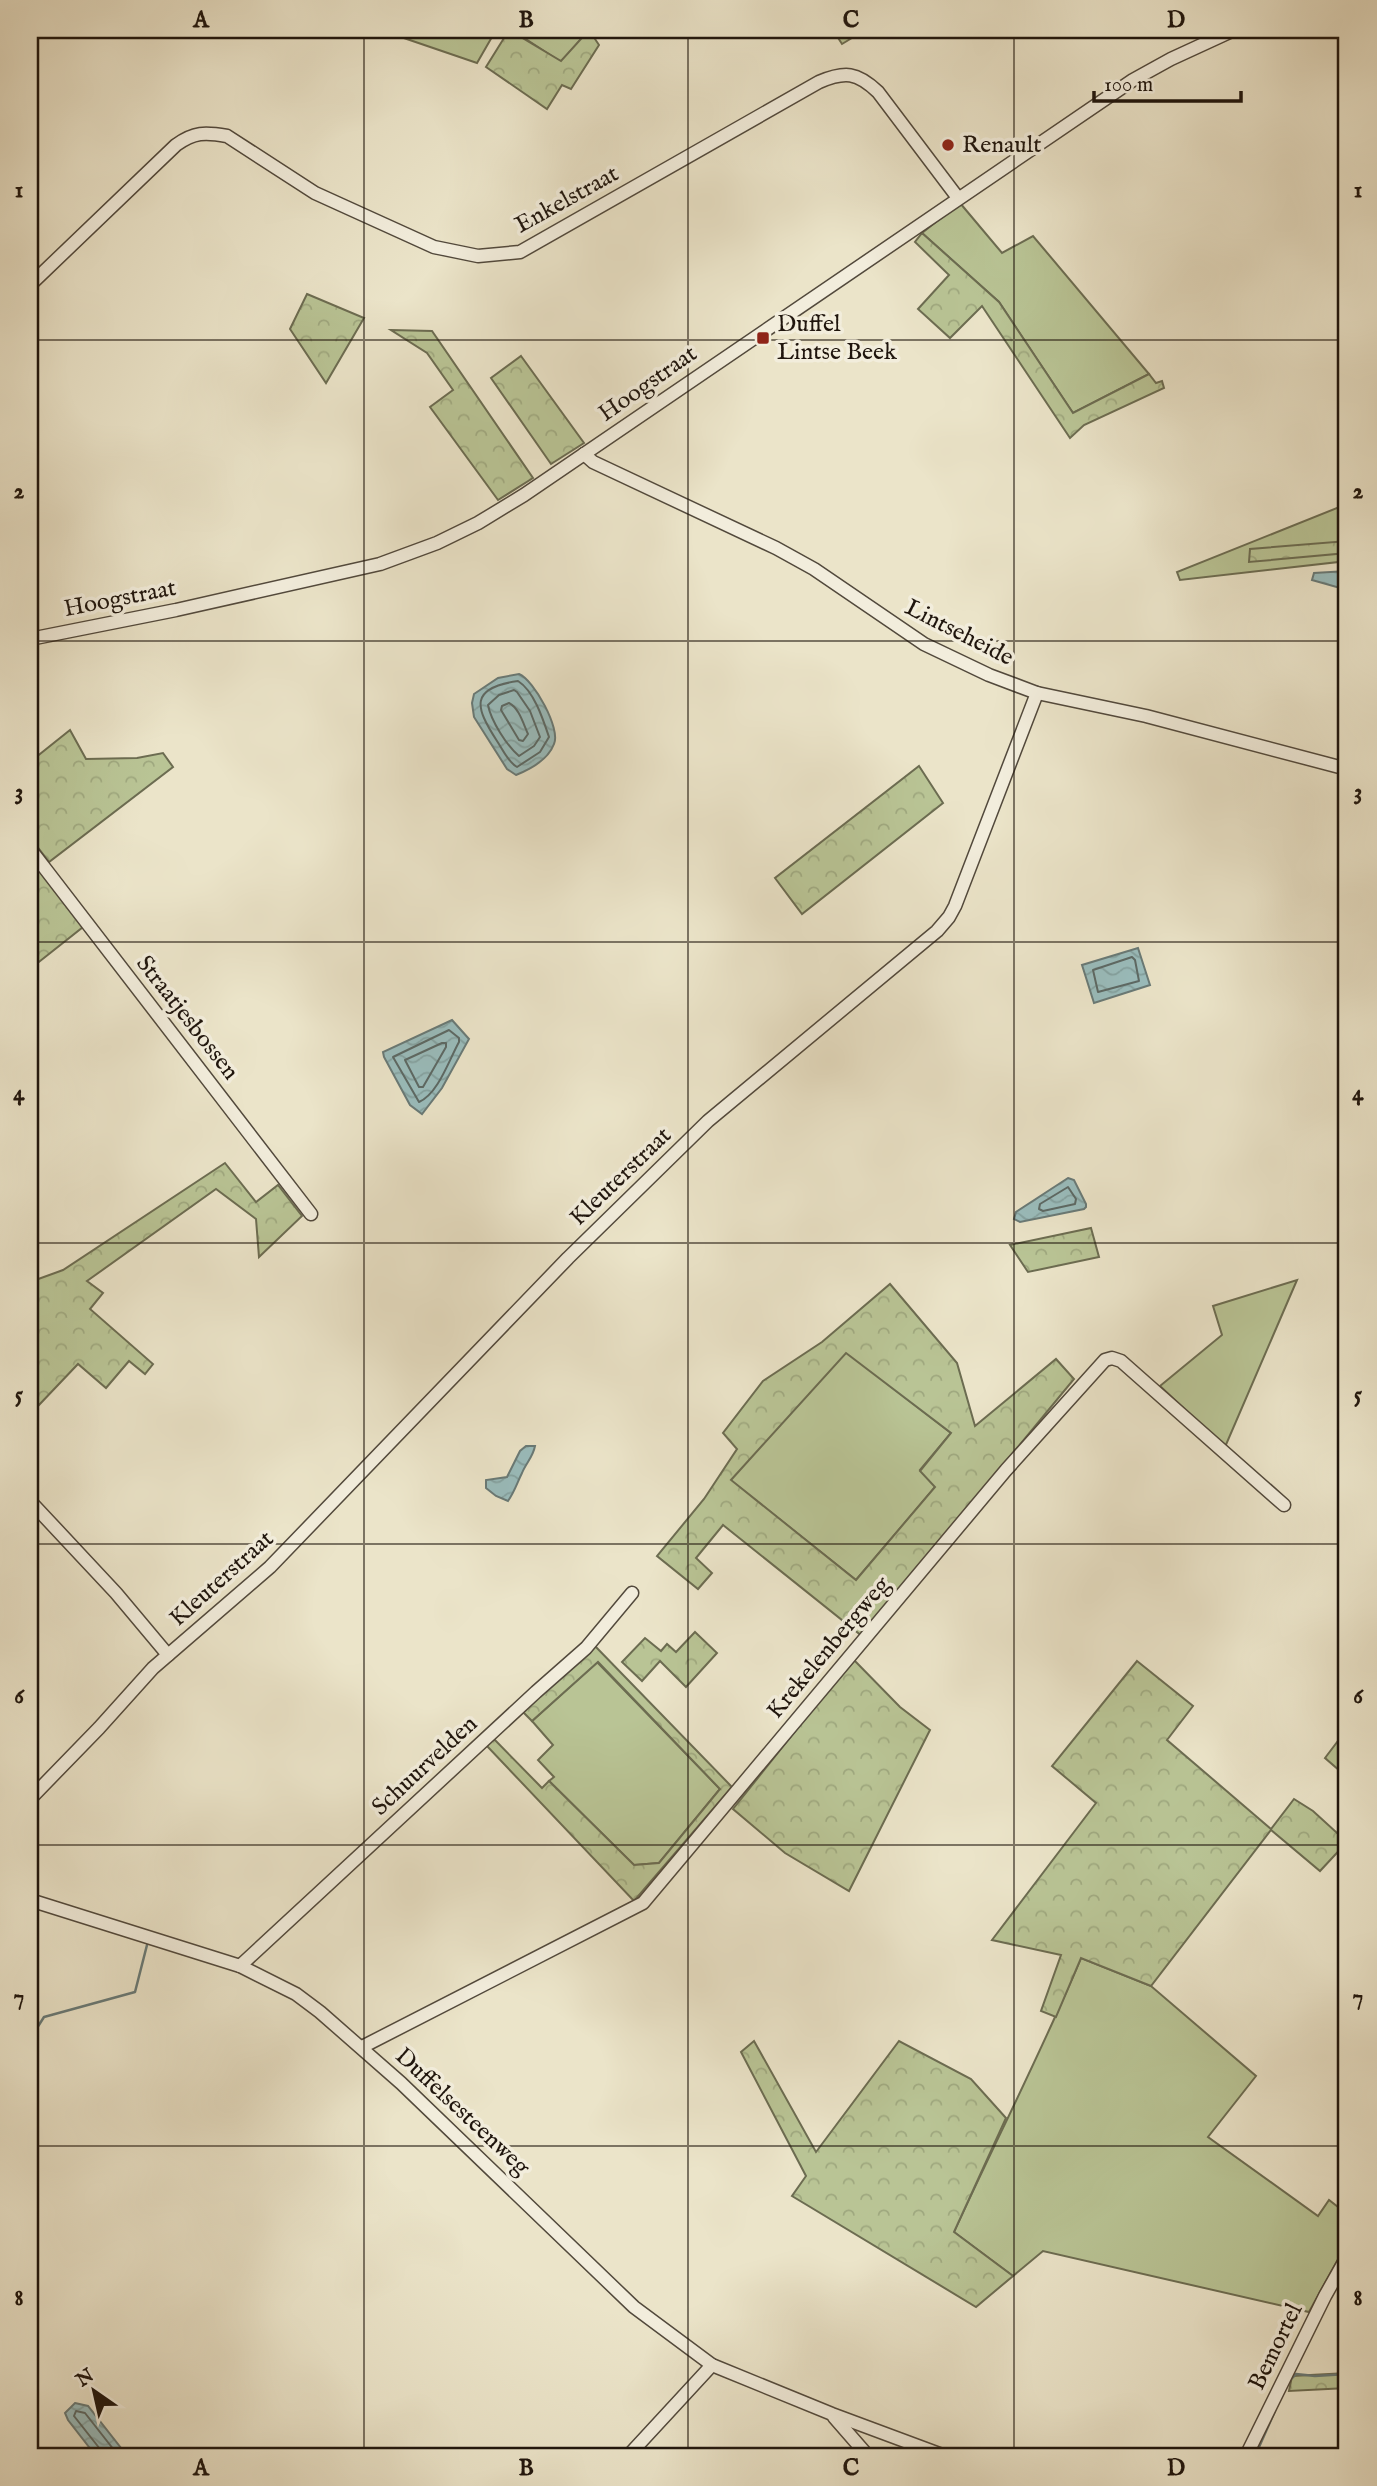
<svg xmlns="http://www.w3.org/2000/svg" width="1377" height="2486" viewBox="0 0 1377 2486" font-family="'IM FELL English',serif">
  <defs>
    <pattern id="forest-crowns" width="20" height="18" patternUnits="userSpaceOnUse" patternTransform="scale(1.75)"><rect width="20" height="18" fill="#b9c495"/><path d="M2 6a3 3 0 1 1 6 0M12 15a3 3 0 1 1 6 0" fill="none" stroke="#9fa87f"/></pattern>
    <pattern id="water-waves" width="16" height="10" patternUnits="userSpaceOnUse" patternTransform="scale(1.75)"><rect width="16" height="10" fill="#9abdbd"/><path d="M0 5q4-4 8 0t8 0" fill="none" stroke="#84a2a1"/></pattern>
  </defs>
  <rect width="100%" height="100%" fill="#ebe4c9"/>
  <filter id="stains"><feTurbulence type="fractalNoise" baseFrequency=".00286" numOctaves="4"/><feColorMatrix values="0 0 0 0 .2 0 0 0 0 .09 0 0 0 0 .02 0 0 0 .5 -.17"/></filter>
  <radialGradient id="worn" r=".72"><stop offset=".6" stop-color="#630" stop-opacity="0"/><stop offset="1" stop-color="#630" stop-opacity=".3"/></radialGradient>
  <g fill="#b9c495" stroke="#6c6c51" stroke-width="2">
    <path d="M 399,30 L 496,30 L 477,63 L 398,36 Z"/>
    <path d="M 512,30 L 589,30 L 561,62 Z"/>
    <path d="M 833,30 L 865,30 L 842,44 Z"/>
    <path d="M 960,203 L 1002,253 L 1033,236 L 1149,374 L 1073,413 L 999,302 L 922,233 Z"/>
    <path d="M 1347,504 L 1347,561 L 1180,580 L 1177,572 Z"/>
    <path d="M 1297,1280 L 1225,1447 L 1160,1386 L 1222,1335 L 1213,1306 Z"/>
    <path d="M 846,1352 L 951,1433 L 920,1470 L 936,1486 L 856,1580 L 730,1480 Z"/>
    <path d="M 597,1662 L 720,1789 L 659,1863 L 634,1865 L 549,1781 L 554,1777 L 538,1760 L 553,1745 L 532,1721 Z"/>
    <path d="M 1081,1958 L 1151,1986 L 1256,2076 L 1208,2137 L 1318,2216 L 1329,2200 L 1347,2214 L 1347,2243 L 1309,2312 L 1043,2251 L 1013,2276 L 954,2232 C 996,2140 1042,2051 1081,1958 Z"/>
  </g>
  <g fill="url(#forest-crowns)" stroke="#6c6c51" stroke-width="2" fill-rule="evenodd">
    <path d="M 509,30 L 561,61 L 589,30 L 599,45 L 571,89 L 562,85 L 547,109 L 486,67 Z"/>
    <path d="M 922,233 L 999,302 L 1073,413 L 1149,374 L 1156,383 L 1162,381 L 1164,388 L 1084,425 L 1070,438 L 982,306 L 950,338 L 918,309 L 949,275 L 915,242 Z"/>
    <path d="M 307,294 L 364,318 L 326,383 L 290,329 Z"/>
    <path d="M 391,330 L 432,331 L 533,478 L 498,500 L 430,407 L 453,390 L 427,353 Z"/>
    <path d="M 521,356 L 584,443 L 551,464 L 491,378 Z"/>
    <path d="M 1347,541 L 1347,553 L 1249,562 L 1250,549 Z"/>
    <path d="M 70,730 L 86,759 L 137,758 L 163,753 L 173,767 L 49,862 L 30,837 L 30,762 Z"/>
    <path d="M 919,766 L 943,803 L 802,914 L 775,878 Z"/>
    <path d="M 30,857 L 83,927 L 30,969 Z"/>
    <path d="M 225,1163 L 256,1202 L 278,1185 L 302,1216 L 259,1257 L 256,1219 L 216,1189 L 87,1281 L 103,1293 L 90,1309 L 153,1364 L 145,1374 L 129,1361 L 106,1388 L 78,1364 L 38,1406 L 30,1399 L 30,1282 L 63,1270 Z"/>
    <path d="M 1091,1228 L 1099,1257 L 1028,1272 L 1010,1245 Z"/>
    <path d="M 890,1284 L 957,1363 L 975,1426 L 1056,1359 L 1074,1379 L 862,1636 L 723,1525 L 696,1558 L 712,1573 L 698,1589 L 657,1556 L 704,1499 L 737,1449 L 723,1433 L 763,1381 L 822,1342 ZM 846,1353 L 951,1433 L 920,1471 L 935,1487 L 856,1580 L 731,1480 Z"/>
    <path d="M 695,1632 L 717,1653 L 686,1687 L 660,1661 L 642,1681 L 622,1662 L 645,1638 L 661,1651 L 667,1644 L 676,1652 Z"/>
    <path d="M 594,1645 L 732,1787 L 634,1901 L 486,1745 L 493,1738 L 542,1788 L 549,1781 L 634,1865 L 659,1863 L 720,1789 L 598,1662 L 532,1721 L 521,1710 Z"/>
    <path d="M 853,1659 L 900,1707 L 930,1730 L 849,1891 L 785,1853 L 733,1809 Z"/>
    <path d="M 1137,1661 L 1193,1706 L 1167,1740 L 1271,1829 L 1294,1799 L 1313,1811 L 1347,1842 L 1320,1871 L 1271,1830 L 1151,1986 L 1081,1958 L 1056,2017 L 1041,2011 L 1061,1955 L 992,1940 L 1096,1803 L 1052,1766 Z"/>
    <path d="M 1347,1729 L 1347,1777 L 1325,1758 Z"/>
    <path d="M 754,2041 L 816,2152 L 899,2041 L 971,2079 L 1006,2118 L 954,2232 L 1013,2276 L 976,2307 L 792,2196 L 806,2176 L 741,2052 Z"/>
    <path d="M 1347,2373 L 1347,2388 L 1289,2391 L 1292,2376 Z"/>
  </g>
  <g fill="url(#water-waves)" stroke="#697a77" stroke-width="2">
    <path d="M 1347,571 L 1347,590 L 1312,580 L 1314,573 Z"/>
    <path d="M 519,674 C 534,680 561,729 554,744 C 548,760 531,769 516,775 L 507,769 L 474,717 L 472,703 L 474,694 L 498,678 Z"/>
    <path d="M 1138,948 L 1150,985 L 1094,1003 L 1082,965 Z"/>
    <path d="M 452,1020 L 469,1039 L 442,1088 L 422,1114 L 410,1105 L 384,1057 L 383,1052 Z"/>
    <path d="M 1068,1178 L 1074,1180 L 1086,1204 L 1086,1207 L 1084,1209 L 1020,1222 L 1014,1219 L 1016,1212 Z"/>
    <path d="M 526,1446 L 535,1446 C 533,1457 526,1463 522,1473 C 517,1483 515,1491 508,1501 L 496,1496 L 486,1488 L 486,1480 L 507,1477 L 520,1451 Z"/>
    <path d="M 75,2403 L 88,2406 L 121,2448 L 119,2456 L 96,2456 L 68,2420 L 65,2413 Z"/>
  </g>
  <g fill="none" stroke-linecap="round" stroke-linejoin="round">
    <g stroke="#5c6965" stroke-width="2">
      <path d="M 518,681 C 534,691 543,719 549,737 L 540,752 L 517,767 C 508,762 503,750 497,741 C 475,707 469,688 518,681 Z"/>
      <path d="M 514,690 L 517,692 L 530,711 L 540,737 L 534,746 L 519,756 C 507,746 491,721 488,705 L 499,695 Z"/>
      <path d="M 509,703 C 519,708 523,723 528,734 L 523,741 L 519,740 L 501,710 L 502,706 Z"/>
      <path d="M 1132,957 L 1135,960 L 1139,981 L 1098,992 L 1093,970 Z"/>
      <path d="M 449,1030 L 459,1038 L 459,1042 C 449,1060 438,1094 419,1102 L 393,1057 Z"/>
      <path d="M 442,1043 L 446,1043 L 446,1047 L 423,1087 L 419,1087 L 405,1060 Z"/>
      <path d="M 1068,1187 L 1076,1199 L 1075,1204 L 1043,1211 L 1039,1209 L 1040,1204 Z"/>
      <path d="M 101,2456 L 100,2449 L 74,2416 L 76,2411 L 85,2413 L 114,2450 L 114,2456"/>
    </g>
    <g stroke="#697a77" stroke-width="2.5">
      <path d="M 30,2039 L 44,2017 L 135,1992 L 147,1945"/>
      <path d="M 1290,2380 L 1296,2374 L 1315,2376 L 1347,2374"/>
      <path d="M 1255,2456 L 1275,2411"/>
    </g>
    <defs>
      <g id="minor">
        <path d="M 30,285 L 176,145 C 194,132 205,132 227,136 L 315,193 L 434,247 L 478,256 L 520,252 L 819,82 C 845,71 857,72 878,92 L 958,198"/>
        <path d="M 584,454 L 593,462 L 776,548 L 814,569 L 924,644 L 989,675 L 1037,693 L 1146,716 L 1347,769"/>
        <path d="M 30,639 L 176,610 L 380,564 L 437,543 L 478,523 L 524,495 L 1133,80 L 1171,59 L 1234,30"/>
        <path d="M 30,849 L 311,1214"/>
        <path d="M 30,1501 L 116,1593 L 168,1655"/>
        <path d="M 30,1799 L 99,1728 L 153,1668 L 270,1567 L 568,1258 L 708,1121 L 937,931 L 949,917 L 955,906 L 1037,693"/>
        <path d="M 30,1900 L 240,1966 L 296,1994 L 320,2012 L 401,2083 L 634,2307 L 712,2365 L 832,2414 L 945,2456"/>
        <path d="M 240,1966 L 536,1692 L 586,1648 L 632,1593"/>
        <path d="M 362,2047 L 643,1903 L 1006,1470 L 1105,1360 L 1112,1358 L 1121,1361 L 1284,1505"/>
        <path d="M 834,2417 L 868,2456"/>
        <path d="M 628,2456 L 712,2365"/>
        <path d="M 1246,2456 L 1325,2296 L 1347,2257"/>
      </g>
    </defs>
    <use href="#minor" stroke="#52493c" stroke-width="15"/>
    <use href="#minor" stroke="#f2eddc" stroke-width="12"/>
  </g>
  <path fill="none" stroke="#1f150d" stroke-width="2" stroke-opacity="0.55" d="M 364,30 L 364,2456M 688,30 L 688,2456M 1014,30 L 1014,2456M 30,340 L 1347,340M 30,641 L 1347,641M 30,942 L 1347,942M 30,1243 L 1347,1243M 30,1544 L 1347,1544M 30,1845 L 1347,1845M 30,2146 L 1347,2146"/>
  <g fill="#8f2418" stroke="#f2eddc" stroke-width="2.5">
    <circle cx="948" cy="145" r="7"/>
    <rect x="756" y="331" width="14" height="14" rx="3.5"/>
  </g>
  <g text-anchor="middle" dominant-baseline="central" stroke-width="7" stroke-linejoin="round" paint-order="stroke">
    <g font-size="24" fill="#1f150d" stroke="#f2eddc" text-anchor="start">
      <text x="962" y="145">Renault</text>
      <text x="777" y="324">Duffel<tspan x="777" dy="28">Lintse Beek</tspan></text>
    </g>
    <g font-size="24" fill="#1f150d" stroke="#f2eddc">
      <text transform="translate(567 200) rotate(-29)">Enkelstraat</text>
      <text transform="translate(648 384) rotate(-35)">Hoogstraat</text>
      <text transform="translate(120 599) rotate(-11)">Hoogstraat</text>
      <text transform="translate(959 633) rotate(27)">Lintseheide</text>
      <text transform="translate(187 1018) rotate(52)">Straatjesbossen</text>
      <text transform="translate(621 1177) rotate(-44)">Kleuterstraat</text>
      <text transform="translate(222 1579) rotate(-42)">Kleuterstraat</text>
      <text transform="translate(829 1648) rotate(-50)">Krekelenbergweg</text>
      <text transform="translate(425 1766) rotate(-43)">Schuurvelden</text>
      <text transform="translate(462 2112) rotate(43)">Duffelsesteenweg</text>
      <text transform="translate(1276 2347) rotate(-64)">Bemortel</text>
    </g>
  </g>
  <rect width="1377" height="2486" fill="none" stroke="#ebe4c9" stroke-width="77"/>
  <g transform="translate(94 2391) rotate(326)" stroke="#f2eddc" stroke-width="5" paint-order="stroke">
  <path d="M0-5L12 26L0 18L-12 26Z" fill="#1f150d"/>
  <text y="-10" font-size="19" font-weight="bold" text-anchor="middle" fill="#1f150d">N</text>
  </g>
  <path d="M1094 91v10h147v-10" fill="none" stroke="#1f150d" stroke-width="3.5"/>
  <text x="1104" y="91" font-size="21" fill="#1f150d" stroke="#f2eddc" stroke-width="5" paint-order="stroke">100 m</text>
  <rect x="38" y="38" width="1300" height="2410" fill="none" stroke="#1f150d" stroke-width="2.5"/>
  <g font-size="23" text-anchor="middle" font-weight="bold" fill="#1f150d">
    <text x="201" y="27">A</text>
    <text x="526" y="27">B</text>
    <text x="851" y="27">C</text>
    <text x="1176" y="27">D</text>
    <text x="19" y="197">1</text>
    <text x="1358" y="197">1</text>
    <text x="19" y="498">2</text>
    <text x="1358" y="498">2</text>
    <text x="19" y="799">3</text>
    <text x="1358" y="799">3</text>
    <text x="19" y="1100">4</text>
    <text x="1358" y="1100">4</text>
    <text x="19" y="1402">5</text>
    <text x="1358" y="1402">5</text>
    <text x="19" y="1703">6</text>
    <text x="1358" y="1703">6</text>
    <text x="19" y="2004">7</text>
    <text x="1358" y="2004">7</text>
    <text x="19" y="2305">8</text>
    <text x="1358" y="2305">8</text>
    <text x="201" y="2475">A</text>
    <text x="526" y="2475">B</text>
    <text x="851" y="2475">C</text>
    <text x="1176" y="2475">D</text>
  </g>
  <rect width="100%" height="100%" filter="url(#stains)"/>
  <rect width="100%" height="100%" fill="url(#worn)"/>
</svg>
